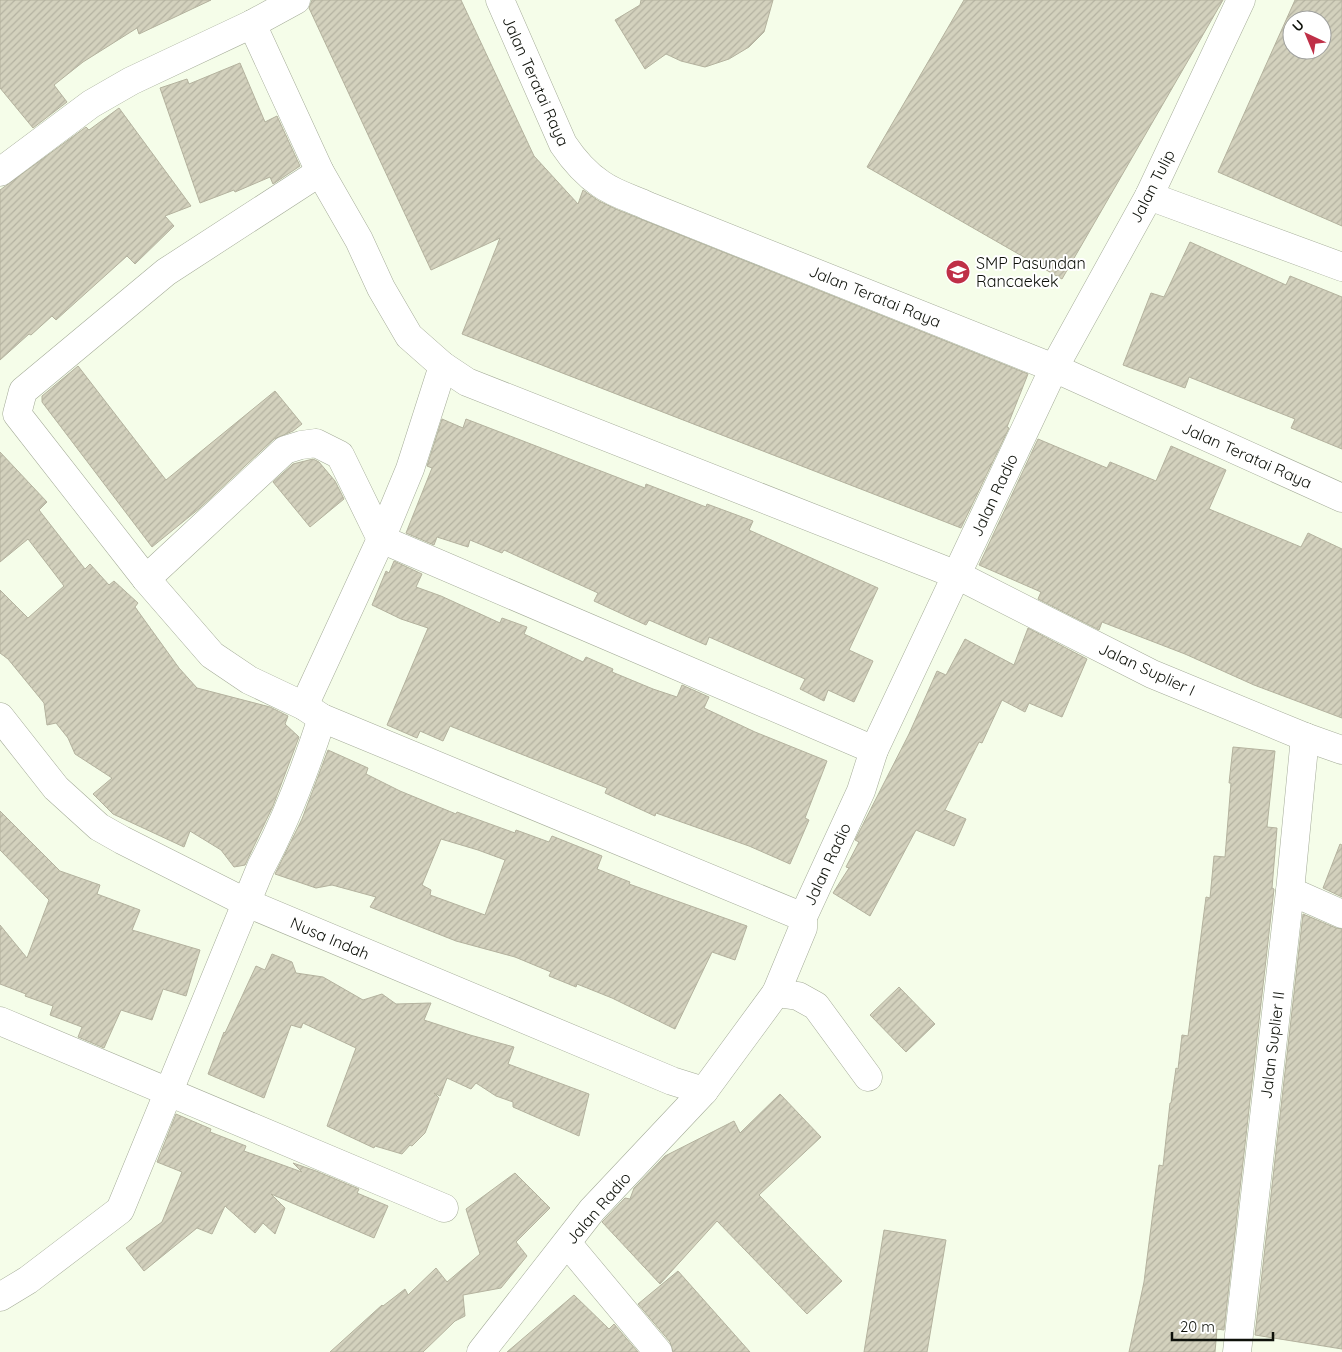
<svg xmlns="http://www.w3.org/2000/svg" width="1342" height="1352" viewBox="0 0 1342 1352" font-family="Quicksand,sans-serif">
  <defs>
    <pattern id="building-hatch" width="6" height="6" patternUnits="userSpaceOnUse" patternTransform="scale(1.25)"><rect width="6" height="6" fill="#d3d1bd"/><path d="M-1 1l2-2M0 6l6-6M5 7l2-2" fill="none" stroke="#b4b2a1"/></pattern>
  </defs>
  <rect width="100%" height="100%" fill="#f5fde9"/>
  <g fill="url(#building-hatch)" stroke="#b4b29e" fill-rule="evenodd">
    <path d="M 0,0 L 211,0 L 139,34 L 137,28 L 83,62 L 54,85 L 67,102 L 33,128 L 0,88 Z"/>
    <path d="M 312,0 L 461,0 L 534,156 L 578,204 L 583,190 L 599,201 L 618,210 L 1028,374 L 1007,427 L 1009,428 L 961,528 L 462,334 L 500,238 L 431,270 L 309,8 Z"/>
    <path d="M 641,0 L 773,0 L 764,32 L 749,47 L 729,59 L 705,67 L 681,61 L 666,54 L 645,69 L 615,20 L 640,5 Z"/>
    <path d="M 964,0 L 1223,0 L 1062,279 L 867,167 Z"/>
    <path d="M 1295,0 L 1342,0 L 1342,226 L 1218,172 ZM 1292,20 L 1322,20 L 1322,50 L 1292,50 Z"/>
    <path d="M 240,63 L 265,122 L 277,116 L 300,166 L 273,184 L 270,177 L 235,192 L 234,190 L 200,203 L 160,88 L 187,79 L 189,84 Z"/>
    <path d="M 119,108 L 191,206 L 165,216 L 174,226 L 135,264 L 127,256 L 56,320 L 52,316 L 31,335 L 29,334 L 0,360 L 0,190 L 86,127 L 89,130 Z"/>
    <path d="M 1190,242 L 1286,285 L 1290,276 L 1342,297 L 1342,449 L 1291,428 L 1295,419 L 1189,377 L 1185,388 L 1123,365 L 1151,293 L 1164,297 Z"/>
    <path d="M 78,366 L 166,480 L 275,391 L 302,424 L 293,431 L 274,439 L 200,508 L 152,547 L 42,402 L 42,396 Z"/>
    <path d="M 442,419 L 463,428 L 466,419 L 645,488 L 646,484 L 706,507 L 707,504 L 753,521 L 749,530 L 878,588 L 849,650 L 873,661 L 854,702 L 828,690 L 824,701 L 800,689 L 805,679 L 709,637 L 706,645 L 649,620 L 646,625 L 594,601 L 598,593 L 504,550 L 502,553 L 470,540 L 468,547 L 437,537 L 434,545 L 406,533 L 432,468 L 427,466 Z"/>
    <path d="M 1038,439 L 1107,468 L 1110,462 L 1156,481 L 1171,446 L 1226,470 L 1209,509 L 1301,547 L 1308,533 L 1342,549 L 1342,718 L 1254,685 L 1185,654 L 1102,622 L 1099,630 L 1038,599 L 1041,592 L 979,565 Z"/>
    <path d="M 0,452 L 47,502 L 39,510 L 85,569 L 90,564 L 109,585 L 114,581 L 138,603 L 135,607 L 179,668 L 197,688 L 270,707 L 288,716 L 285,724 L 299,737 L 273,806 L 245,865 L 234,867 L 221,850 L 190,831 L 184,847 L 113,814 L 93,794 L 112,778 L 75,754 L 68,738 L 56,723 L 47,725 L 44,703 L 8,659 L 0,653 L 0,590 L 28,618 L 64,586 L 28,539 L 0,562 Z"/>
    <path d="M 313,459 L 319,462 L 335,481 L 344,499 L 310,527 L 273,482 L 293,464 Z"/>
    <path d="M 394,561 L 422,574 L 416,587 L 441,596 L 500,623 L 502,618 L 527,627 L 524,634 L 583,662 L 586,657 L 613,669 L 612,672 L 653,689 L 677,697 L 682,685 L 709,697 L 704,708 L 755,732 L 827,761 L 805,818 L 809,820 L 790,864 L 749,846 L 656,813 L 655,816 L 605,793 L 607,788 L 450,726 L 443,741 L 420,731 L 417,738 L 387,725 L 428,628 L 401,619 L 372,605 L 386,571 L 389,573 Z"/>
    <path d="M 1028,628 L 1087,659 L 1062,717 L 1029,703 L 1025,712 L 1002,700 L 982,743 L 979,742 L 945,810 L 966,819 L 954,846 L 916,830 L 870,916 L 833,893 L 849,868 L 846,867 L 859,842 L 855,840 L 909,734 L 937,671 L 946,675 L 965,639 L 1014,665 Z"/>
    <path d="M 1233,747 L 1275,751 L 1267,827 L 1277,828 L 1272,888 L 1274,889 L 1224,1330 L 1217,1329 L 1215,1352 L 1129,1352 L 1144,1282 L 1159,1165 L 1163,1166 L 1170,1103 L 1171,1103 L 1176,1068 L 1178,1069 L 1182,1035 L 1188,1036 L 1206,897 L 1210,898 L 1214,856 L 1225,857 L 1231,783 L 1229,783 Z"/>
    <path d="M 328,750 L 368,768 L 366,774 L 400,791 L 456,814 L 457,812 L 515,833 L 516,830 L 549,842 L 552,836 L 602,856 L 597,869 L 630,882 L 629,884 L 747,926 L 735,960 L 712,952 L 675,1029 L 612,998 L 577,984 L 576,987 L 549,976 L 551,972 L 515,957 L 456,941 L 370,907 L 376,897 L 332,885 L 316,888 L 275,874 L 302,819 ZM 441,839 L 478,850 L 505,860 L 485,915 L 430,895 L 431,890 L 422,885 Z"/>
    <path d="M 0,811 L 60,871 L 100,885 L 97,894 L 140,910 L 132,930 L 200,950 L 186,996 L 163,989 L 152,1020 L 121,1010 L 104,1048 L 78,1037 L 82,1027 L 50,1015 L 53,1006 L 25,996 L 26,994 L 0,984 L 0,925 L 27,958 L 49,900 L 0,850 Z"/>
    <path d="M 1340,844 L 1342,845 L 1342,897 L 1323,888 Z"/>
    <path d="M 1303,914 L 1336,928 L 1342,929 L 1342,1349 L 1255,1335 Z"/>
    <path d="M 272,954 L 292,962 L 296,973 L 323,977 L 363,1000 L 382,994 L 396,1004 L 431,1003 L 424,1020 L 470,1035 L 514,1047 L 508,1064 L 589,1094 L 579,1136 L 513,1107 L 513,1102 L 496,1096 L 476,1083 L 471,1089 L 447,1078 L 440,1096 L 434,1093 L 439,1098 L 425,1133 L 412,1146 L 410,1145 L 402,1154 L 375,1146 L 374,1148 L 327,1126 L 356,1048 L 303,1023 L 301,1028 L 291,1025 L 264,1098 L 208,1074 L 224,1032 L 225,1033 L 256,966 L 265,970 Z"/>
    <path d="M 899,987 L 935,1024 L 906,1052 L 870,1015 Z"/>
    <path d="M 780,1094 L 821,1137 L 759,1195 L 842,1281 L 807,1314 L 717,1221 L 660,1284 L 602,1222 L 625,1198 L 630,1199 L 634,1188 L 665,1156 L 734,1121 L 740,1133 Z"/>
    <path d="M 176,1114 L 211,1129 L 210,1132 L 246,1146 L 244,1151 L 302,1172 L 293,1163 L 316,1171 L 359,1189 L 357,1193 L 388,1206 L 374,1238 L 271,1194 L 285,1208 L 275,1234 L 263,1223 L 255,1233 L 225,1206 L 212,1234 L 197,1228 L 144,1271 L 126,1248 L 162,1222 L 182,1172 L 157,1162 Z"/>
    <path d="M 515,1173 L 550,1208 L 516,1242 L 527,1256 L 501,1288 L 463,1295 L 465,1316 L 455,1321 L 423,1352 L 330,1352 L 382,1305 L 383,1306 L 405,1289 L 408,1295 L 436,1268 L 447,1282 L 480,1254 L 466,1209 Z"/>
    <path d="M 884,1230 L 946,1240 L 927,1352 L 864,1352 Z"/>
    <path d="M 678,1271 L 750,1352 L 673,1352 L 670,1342 L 638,1304 Z"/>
    <path d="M 574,1295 L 609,1329 L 614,1324 L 638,1352 L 507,1352 Z"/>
  </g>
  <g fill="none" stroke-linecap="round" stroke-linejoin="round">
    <defs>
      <g id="minor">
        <path d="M 500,0 L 563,144 C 573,159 586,174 601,184 C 615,194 633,199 648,206 L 1054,368 L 1342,498"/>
        <path d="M 252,24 L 320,172 L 359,240 L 381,288 L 409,336 L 443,366 L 467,382 L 957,575 L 1152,674 L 1305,737 L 1342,750"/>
        <path d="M 0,172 L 91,104 L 131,81 L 252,24 L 296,0"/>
        <path d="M 320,172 L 166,272 L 23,391 L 17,414 L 146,579 L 212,655 L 249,680 L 304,706 L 322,718 L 803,917"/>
        <path d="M 1149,196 L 1342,267"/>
        <path d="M 146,579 L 285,450 L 301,445 L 316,443 L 340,455 L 381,539 L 874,750"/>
        <path d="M 304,706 L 381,539 L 410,469 L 443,366"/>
        <path d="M 0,717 L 56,788 L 99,827 L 122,840 L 247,903 L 672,1081 L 704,1091"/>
        <path d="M 1290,891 L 1342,914"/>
        <path d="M 776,993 L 798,996 L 816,1006 L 868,1077"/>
        <path d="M 0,1021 L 444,1208"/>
        <path d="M 567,1243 L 658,1352"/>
        <path d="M 0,1297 L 28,1280 L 120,1210 L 261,867 C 287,819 305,770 322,718"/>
        <path d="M 481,1352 L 592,1210 L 704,1091 L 776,993 L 803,928 L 803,917 L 861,791 L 874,750 L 1054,368 L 1149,196 L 1241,0"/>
        <path d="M 1237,1352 L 1290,891 L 1305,737"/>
      </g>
    </defs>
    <use href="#minor" stroke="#a5ac99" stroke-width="29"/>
    <use href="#minor" stroke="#fff" stroke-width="28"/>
  </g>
  <defs>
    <symbol id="school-disc" viewBox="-11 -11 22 22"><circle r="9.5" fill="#bf2f47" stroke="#fff"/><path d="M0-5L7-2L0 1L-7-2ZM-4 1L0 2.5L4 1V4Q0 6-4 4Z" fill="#fff"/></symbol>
  </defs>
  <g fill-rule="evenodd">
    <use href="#school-disc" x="944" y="258" width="28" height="28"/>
  </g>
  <g text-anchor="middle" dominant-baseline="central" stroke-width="4" stroke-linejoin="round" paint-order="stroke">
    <g font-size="16" fill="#0e110a" stroke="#fff">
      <text transform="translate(536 81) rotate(66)">Jalan Teratai Raya</text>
      <text transform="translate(1152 186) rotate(-63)">Jalan Tulip</text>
      <text transform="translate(875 296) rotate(22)">Jalan Teratai Raya</text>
      <text transform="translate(1247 455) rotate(24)">Jalan Teratai Raya</text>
      <text transform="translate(994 495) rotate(-65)">Jalan Radio</text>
      <text transform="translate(1147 669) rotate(25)">Jalan Suplier I</text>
      <text transform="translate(827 864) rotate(-65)">Jalan Radio</text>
      <text transform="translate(330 938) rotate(23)">Nusa Indah</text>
      <text transform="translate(1272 1045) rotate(-83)">Jalan Suplier II</text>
      <text transform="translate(598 1208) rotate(-49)">Jalan Radio</text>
    </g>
    <g font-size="16" fill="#0e110a" stroke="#fff" text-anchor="start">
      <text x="976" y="263">SMP Pasundan<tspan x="976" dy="18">Rancaekek</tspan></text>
    </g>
  </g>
  <g transform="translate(1307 35) rotate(316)"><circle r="24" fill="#ffffff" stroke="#9fa09d"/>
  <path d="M0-4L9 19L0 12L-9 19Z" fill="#bf2f47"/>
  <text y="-8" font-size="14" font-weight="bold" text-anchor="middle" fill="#0e110a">U</text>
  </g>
  <path d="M1172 1332v8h101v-8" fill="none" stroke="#0e110a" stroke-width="2.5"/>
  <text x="1180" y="1332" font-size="15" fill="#0e110a" stroke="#ffffff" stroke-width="4" paint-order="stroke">20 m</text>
</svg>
